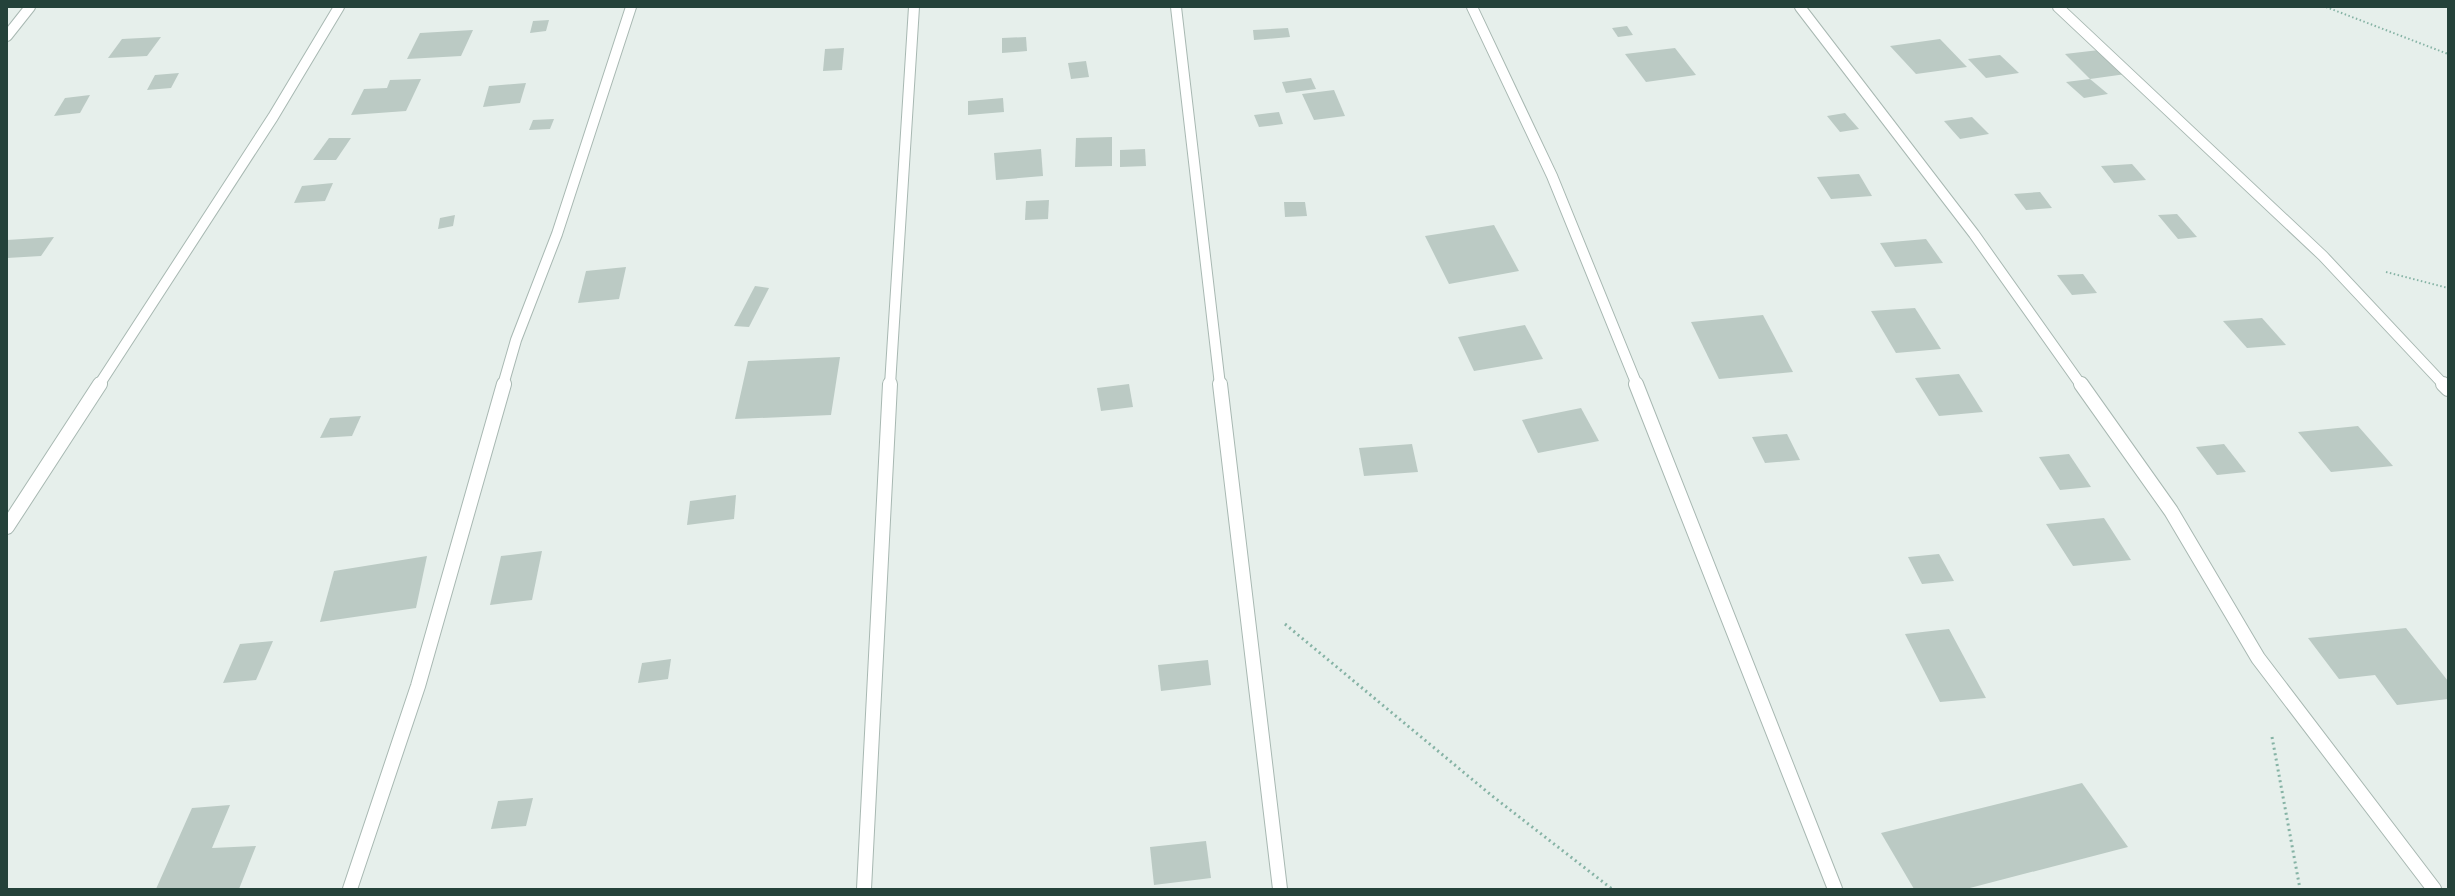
<svg xmlns="http://www.w3.org/2000/svg" width="2455" height="896" viewBox="0 0 2455 896" font-family="Arial,sans-serif">
  <rect width="100%" height="100%" fill="#e6efeb"/>
  <g fill="#bbcac4">
    <path d="M 549,20 L 546,31 L 530,33 L 533,21 Z"/>
    <path d="M 1627,26 L 1633,35 L 1618,37 L 1612,28 Z"/>
    <path d="M 1288,28 L 1290,37 L 1254,40 L 1253,30 Z"/>
    <path d="M 473,30 L 461,56 L 407,59 L 420,33 Z"/>
    <path d="M 161,37 L 147,56 L 108,58 L 122,39 Z"/>
    <path d="M 1026,37 L 1027,51 L 1002,53 L 1002,38 Z"/>
    <path d="M 1940,39 L 1967,67 L 1916,74 L 1890,46 Z"/>
    <path d="M 844,48 L 842,70 L 823,71 L 825,49 Z"/>
    <path d="M 1675,48 L 1696,75 L 1646,82 L 1625,54 Z"/>
    <path d="M 2099,50 L 2126,74 L 2090,79 L 2065,54 Z"/>
    <path d="M 2000,55 L 2019,73 L 1986,78 L 1968,59 Z"/>
    <path d="M 1086,61 L 1089,77 L 1071,79 L 1068,63 Z"/>
    <path d="M 179,73 L 171,88 L 147,90 L 155,75 Z"/>
    <path d="M 1311,78 L 1316,89 L 1286,93 L 1282,82 Z"/>
    <path d="M 421,79 L 406,111 L 351,115 L 364,89 L 387,88 L 390,80 Z"/>
    <path d="M 2090,79 L 2108,94 L 2084,98 L 2066,82 Z"/>
    <path d="M 526,83 L 520,103 L 483,107 L 489,86 Z"/>
    <path d="M 1334,90 L 1345,116 L 1314,120 L 1302,94 Z"/>
    <path d="M 90,95 L 80,113 L 54,116 L 65,98 Z"/>
    <path d="M 1003,98 L 1004,112 L 968,115 L 968,101 Z"/>
    <path d="M 1279,112 L 1283,124 L 1259,127 L 1254,115 Z"/>
    <path d="M 1845,113 L 1859,129 L 1840,132 L 1827,116 Z"/>
    <path d="M 1972,117 L 1989,134 L 1960,139 L 1944,121 Z"/>
    <path d="M 554,119 L 550,129 L 529,130 L 533,120 Z"/>
    <path d="M 1112,137 L 1112,166 L 1075,167 L 1076,138 Z"/>
    <path d="M 329,138 L 351,138 L 336,160 L 313,160 Z"/>
    <path d="M 1041,149 L 1043,176 L 996,180 L 994,153 Z"/>
    <path d="M 1145,149 L 1146,166 L 1120,167 L 1120,150 Z"/>
    <path d="M 2132,164 L 2146,180 L 2114,183 L 2101,166 Z"/>
    <path d="M 1859,174 L 1872,196 L 1831,199 L 1817,177 Z"/>
    <path d="M 333,183 L 325,201 L 294,203 L 302,186 Z"/>
    <path d="M 2040,192 L 2052,208 L 2026,210 L 2014,194 Z"/>
    <path d="M 1049,200 L 1048,219 L 1025,220 L 1026,201 Z"/>
    <path d="M 1284,202 L 1305,202 L 1307,216 L 1285,217 Z"/>
    <path d="M 2177,214 L 2197,237 L 2178,239 L 2158,215 Z"/>
    <path d="M 455,215 L 453,226 L 438,229 L 440,218 Z"/>
    <path d="M 1494,225 L 1519,271 L 1449,284 L 1425,236 Z"/>
    <path d="M 54,237 L 41,256 L 7,258 L 7,240 Z"/>
    <path d="M 1926,239 L 1943,263 L 1895,267 L 1880,243 Z"/>
    <path d="M 626,267 L 619,299 L 578,303 L 586,271 Z"/>
    <path d="M 2083,274 L 2097,293 L 2072,295 L 2057,275 Z"/>
    <path d="M 755,286 L 769,288 L 749,327 L 734,326 Z"/>
    <path d="M 1915,308 L 1941,349 L 1896,353 L 1871,311 Z"/>
    <path d="M 1763,315 L 1793,372 L 1719,379 L 1691,322 Z"/>
    <path d="M 2262,318 L 2286,345 L 2247,348 L 2223,321 Z"/>
    <path d="M 1525,325 L 1543,359 L 1474,371 L 1458,337 Z"/>
    <path d="M 840,357 L 831,415 L 735,419 L 748,361 Z"/>
    <path d="M 1959,374 L 1983,412 L 1939,416 L 1915,378 Z"/>
    <path d="M 1129,384 L 1133,407 L 1101,411 L 1097,388 Z"/>
    <path d="M 1581,408 L 1599,441 L 1538,453 L 1522,420 Z"/>
    <path d="M 361,416 L 352,436 L 320,438 L 330,418 Z"/>
    <path d="M 2358,426 L 2393,466 L 2331,472 L 2298,432 Z"/>
    <path d="M 1787,434 L 1800,460 L 1765,463 L 1752,437 Z"/>
    <path d="M 1412,444 L 1418,472 L 1364,476 L 1359,448 Z"/>
    <path d="M 2224,444 L 2246,472 L 2217,475 L 2196,447 Z"/>
    <path d="M 2069,454 L 2091,487 L 2060,490 L 2039,457 Z"/>
    <path d="M 736,495 L 734,519 L 687,525 L 690,501 Z"/>
    <path d="M 2104,518 L 2131,560 L 2073,566 L 2046,524 Z"/>
    <path d="M 542,551 L 532,600 L 490,605 L 501,556 Z"/>
    <path d="M 1939,554 L 1954,581 L 1922,584 L 1908,557 Z"/>
    <path d="M 427,556 L 416,608 L 320,622 L 334,571 Z"/>
    <path d="M 2406,628 L 2448,681 L 2448,699 L 2397,705 L 2375,675 L 2339,679 L 2308,638 Z"/>
    <path d="M 1949,629 L 1986,698 L 1940,702 L 1905,634 Z"/>
    <path d="M 273,641 L 256,680 L 223,683 L 240,644 Z"/>
    <path d="M 671,659 L 668,679 L 638,683 L 642,663 Z"/>
    <path d="M 1208,660 L 1211,685 L 1161,691 L 1158,665 Z"/>
    <path d="M 2082,783 L 2128,847 L 1966,889 L 1914,889 L 1881,833 Z"/>
    <path d="M 533,798 L 526,826 L 491,829 L 498,801 Z"/>
    <path d="M 230,805 L 212,848 L 256,846 L 239,889 L 156,889 L 192,808 Z"/>
    <path d="M 1206,841 L 1211,878 L 1154,885 L 1150,847 Z"/>
  </g>
  <g fill="none" stroke-linecap="round" stroke-linejoin="round">
    <defs>
      <g id="minor-far1">
        <path d="M 1176,7 L 1220,385"/>
        <path d="M 1472,7 L 1552,176 L 1637,385"/>
        <path d="M 1800,7 L 1974,234 L 2081,385"/>
        <path d="M 2058,7 L 2323,256 L 2444,385"/>
        <path d="M 7,36 L 30,7"/>
        <path d="M 99,385 L 273,117 L 339,7"/>
        <path d="M 503,385 L 516,340 L 557,234 L 631,7"/>
        <path d="M 890,385 L 914,7"/>
      </g>
      <g id="minor">
        <path d="M 1220,384 L 1280,889"/>
        <path d="M 1636,384 L 1835,889"/>
        <path d="M 2081,384 L 2171,511 L 2258,658 L 2434,889"/>
        <path d="M 2443,384 L 2448,389"/>
        <path d="M 7,527 L 100,384"/>
        <path d="M 350,889 L 418,686 L 504,384"/>
        <path d="M 864,889 L 890,384"/>
      </g>
    </defs>
    <use href="#minor-far1" stroke="#a8b8b2" stroke-width="12"/>
    <use href="#minor" stroke="#a8b8b2" stroke-width="16"/>
    <g stroke="#86b3a5" stroke-width="2" stroke-dasharray="1.5 2.5" stroke-linecap="butt">
      <path d="M 2326,7 L 2448,54"/>
      <path d="M 2386,272 L 2448,288"/>
    </g>
    <g stroke="#86b3a5" stroke-width="3" stroke-dasharray="2 3.5" stroke-linecap="butt">
      <path d="M 1285,624 L 1491,795 L 1612,889"/>
      <path d="M 2272,737 L 2300,889"/>
    </g>
    <use href="#minor-far1" stroke="#fff" stroke-width="10"/>
    <use href="#minor" stroke="#fff" stroke-width="14"/>
  </g>
  <rect width="2455" height="896" fill="none" stroke="#24423a" stroke-width="16"/>
</svg>
